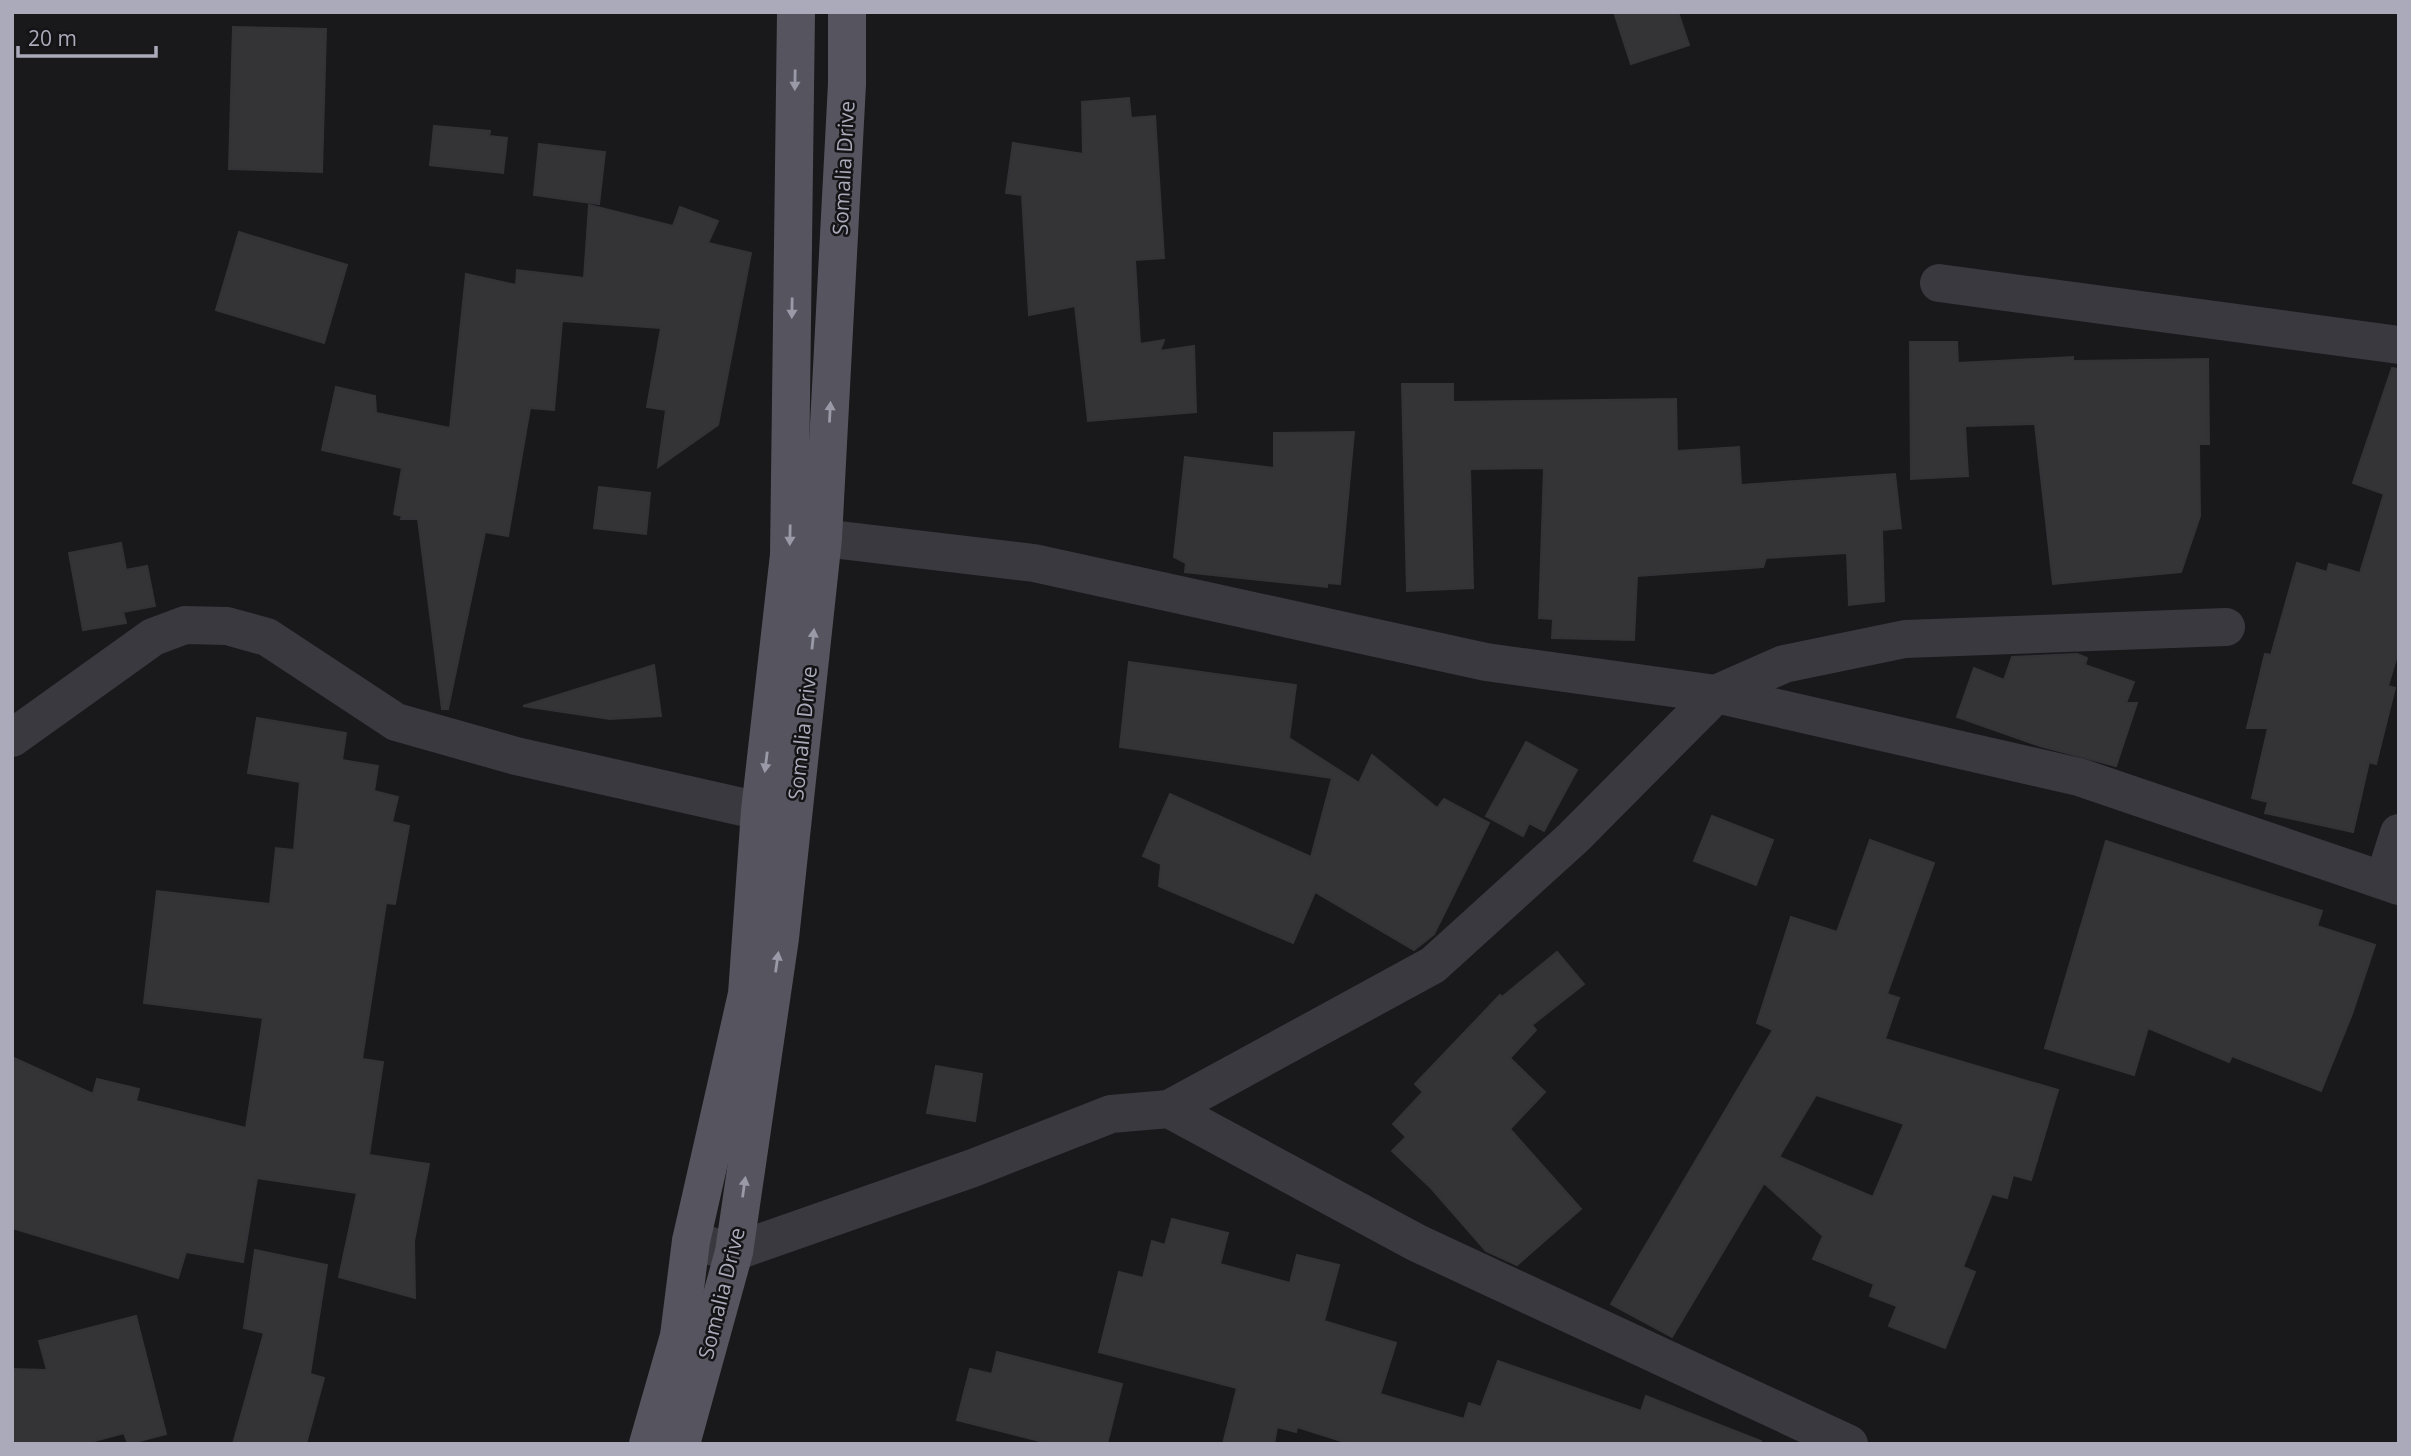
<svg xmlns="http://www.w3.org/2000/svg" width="2411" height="1456" viewBox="0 0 2411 1456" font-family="'Open Sans',sans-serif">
  <rect width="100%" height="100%" fill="#19181a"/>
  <g fill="#343336" stroke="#333236" stroke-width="2" fill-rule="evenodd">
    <path d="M 1614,12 L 1678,12 L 1689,45 L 1631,64 Z"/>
    <path d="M 233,27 L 326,29 L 322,172 L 229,169 Z"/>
    <path d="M 1129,98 L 1131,118 L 1155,116 L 1164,258 L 1135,260 L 1140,344 L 1164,340 L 1160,351 L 1194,346 L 1196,412 L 1088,421 L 1075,306 L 1029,315 L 1022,195 L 1006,193 L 1013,143 L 1083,154 L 1082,102 Z"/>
    <path d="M 434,126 L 490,131 L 489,136 L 507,138 L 503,173 L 430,165 Z"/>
    <path d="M 539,144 L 605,152 L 599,204 L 534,195 Z"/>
    <path d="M 589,205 L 673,226 L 680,207 L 718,221 L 708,243 L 751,253 L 718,425 L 658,467 L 666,410 L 647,407 L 661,328 L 562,321 L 554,410 L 530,408 L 508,536 L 485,532 L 448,709 L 442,709 L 418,519 L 401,519 L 402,516 L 394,514 L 402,468 L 322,450 L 336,387 L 375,396 L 376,413 L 450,428 L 466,274 L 516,285 L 517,270 L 584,278 Z"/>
    <path d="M 239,232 L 347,265 L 324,343 L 216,310 Z"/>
    <path d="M 1910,342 L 1957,342 L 1958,363 L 2073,357 L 2073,361 L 2208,359 L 2209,444 L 2199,444 L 2200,516 L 2181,572 L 2053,584 L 2035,424 L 1965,426 L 1968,476 L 1911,479 Z"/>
    <path d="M 2392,368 L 2399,369 L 2399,649 L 2388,686 L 2395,688 L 2376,764 L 2369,762 L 2353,832 L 2265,813 L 2268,802 L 2252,798 L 2268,728 L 2247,728 L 2265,654 L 2271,655 L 2297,563 L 2327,572 L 2329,564 L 2360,573 L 2384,494 L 2353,483 Z"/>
    <path d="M 1402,384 L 1453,384 L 1453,402 L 1676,399 L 1677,451 L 1739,447 L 1741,485 L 1895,474 L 1901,528 L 1882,530 L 1884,601 L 1849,605 L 1847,553 L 1766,558 L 1763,567 L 1637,576 L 1634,640 L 1552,638 L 1553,619 L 1539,618 L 1544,468 L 1470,469 L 1473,588 L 1407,591 Z"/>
    <path d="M 1354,432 L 1340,584 L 1327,583 L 1327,587 L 1185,572 L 1186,563 L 1174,557 L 1185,457 L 1274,468 L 1274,433 Z"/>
    <path d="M 599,487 L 650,493 L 646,534 L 594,528 Z"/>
    <path d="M 121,543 L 126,570 L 147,566 L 155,606 L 123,612 L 126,623 L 83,630 L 69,553 Z"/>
    <path d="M 2077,654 L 2087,658 L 2085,665 L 2134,682 L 2126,703 L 2137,703 L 2116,766 L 2040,746 L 1957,717 L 1974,668 L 2004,680 L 2012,657 Z"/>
    <path d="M 1129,662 L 1296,685 L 1289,738 L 1359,783 L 1372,755 L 1437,808 L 1444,799 L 1489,823 L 1434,934 L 1414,950 L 1315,892 L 1293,943 L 1159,886 L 1161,864 L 1143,856 L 1170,794 L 1311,857 L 1332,778 L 1120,747 Z"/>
    <path d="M 654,665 L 661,716 L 610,719 L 523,706 Z"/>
    <path d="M 257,718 L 346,733 L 342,760 L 378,766 L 374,791 L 398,797 L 392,822 L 409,826 L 395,904 L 386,903 L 362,1059 L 383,1062 L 369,1155 L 429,1164 L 414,1241 L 415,1298 L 339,1277 L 357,1193 L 257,1178 L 243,1262 L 186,1252 L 178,1278 L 12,1228 L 12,1057 L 93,1094 L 97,1079 L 139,1089 L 136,1101 L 246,1128 L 263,1018 L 144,1003 L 157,891 L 270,904 L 276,848 L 294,850 L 300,782 L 248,773 Z"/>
    <path d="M 1526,742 L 1577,770 L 1544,831 L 1529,823 L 1523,836 L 1486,816 Z"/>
    <path d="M 1712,816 L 1773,840 L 1756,885 L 1694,861 Z"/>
    <path d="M 1870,840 L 1934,863 L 1887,994 L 1899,998 L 1885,1039 L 2058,1090 L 2031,1180 L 2013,1175 L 2007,1198 L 1992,1194 L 1963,1267 L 1975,1272 L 1945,1348 L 1889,1326 L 1897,1306 L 1870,1296 L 1874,1284 L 1813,1259 L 1823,1236 L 1764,1183 L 1672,1337 L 1611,1304 L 1773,1030 L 1757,1023 L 1791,917 L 1837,932 ZM 1816,1095 L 1904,1124 L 1873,1197 L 1779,1157 Z"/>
    <path d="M 2106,841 L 2322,911 L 2317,926 L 2375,945 L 2352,1014 L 2321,1091 L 2232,1056 L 2229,1062 L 2148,1028 L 2134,1075 L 2045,1048 Z"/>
    <path d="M 1557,952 L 1584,984 L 1532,1025 L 1536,1030 L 1510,1058 L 1545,1092 L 1510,1129 L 1581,1209 L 1517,1265 L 1486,1251 L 1431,1188 L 1392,1151 L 1406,1137 L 1393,1124 L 1423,1092 L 1415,1084 L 1500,995 L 1502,997 Z"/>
    <path d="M 936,1066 L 982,1074 L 975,1121 L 927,1113 Z"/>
    <path d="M 1172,1219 L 1228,1233 L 1220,1264 L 1290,1283 L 1297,1255 L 1339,1265 L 1324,1321 L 1396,1343 L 1380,1394 L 1464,1419 L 1469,1403 L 1481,1407 L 1498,1361 L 1641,1411 L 1646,1396 L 1761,1441 L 1760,1444 L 1351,1444 L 1297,1427 L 1296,1432 L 1277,1427 L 1274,1444 L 1223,1444 L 1237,1388 L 1099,1352 L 1119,1272 L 1143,1278 L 1152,1241 L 1165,1245 Z"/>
    <path d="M 255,1250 L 327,1265 L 310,1374 L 324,1378 L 306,1444 L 233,1444 L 264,1333 L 244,1328 Z"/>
    <path d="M 136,1316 L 166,1434 L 128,1444 L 124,1433 L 83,1444 L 12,1444 L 12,1369 L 47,1370 L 39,1341 Z"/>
    <path d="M 997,1352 L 1122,1384 L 1107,1444 L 1051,1444 L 957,1420 L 970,1369 L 992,1374 Z"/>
  </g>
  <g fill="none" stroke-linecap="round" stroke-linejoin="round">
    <g stroke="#3a393f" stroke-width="38">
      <path d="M 1939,283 L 2399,345"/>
      <path d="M 823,538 L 1034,563 L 1486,662 L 1716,694 L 2079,777 L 2399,886"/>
      <path d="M 12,738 L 153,637 L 185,625 L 227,626 L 267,637 L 396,722 L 516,756 L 760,811"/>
      <path d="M 2384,880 L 2399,833"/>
      <path d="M 1169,1109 L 1433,965 L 1573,838 L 1716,694 L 1784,664 L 1905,639 L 2226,627"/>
      <path d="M 691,1241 L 734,1252 L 973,1168 L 1111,1114 L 1169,1109 L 1417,1243 L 1849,1444"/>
    </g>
    <g stroke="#56555f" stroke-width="38">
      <path d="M 648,1444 L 679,1336 L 691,1241 L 747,994 L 760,811 L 789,555 L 796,12"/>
      <path d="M 681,1444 L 734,1252 L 780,938 L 823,538 L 847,84 L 847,12"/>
    </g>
  </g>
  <defs><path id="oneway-solid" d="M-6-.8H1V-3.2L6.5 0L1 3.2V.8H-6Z" transform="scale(1.75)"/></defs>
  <g fill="#9999a8">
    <use href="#oneway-solid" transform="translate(795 80) rotate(91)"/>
    <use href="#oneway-solid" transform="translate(792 308) rotate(91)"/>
    <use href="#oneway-solid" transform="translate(830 412) rotate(-87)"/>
    <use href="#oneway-solid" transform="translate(790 535) rotate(91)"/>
    <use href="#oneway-solid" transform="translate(813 639) rotate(-84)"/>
    <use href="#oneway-solid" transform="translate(766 762) rotate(97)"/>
    <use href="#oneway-solid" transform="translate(777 962) rotate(-82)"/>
    <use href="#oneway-solid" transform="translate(744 1187) rotate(-82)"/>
  </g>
  <g text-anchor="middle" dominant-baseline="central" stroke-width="5" stroke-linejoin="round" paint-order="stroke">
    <g font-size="21" fill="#aaaaba" stroke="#141315">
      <text transform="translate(843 168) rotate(-87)">Somalia Drive</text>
      <text transform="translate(802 733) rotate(-84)">Somalia Drive</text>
      <text transform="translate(721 1293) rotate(-76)">Somalia Drive</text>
    </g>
  </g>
  <rect width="2411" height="1456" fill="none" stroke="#aaaaba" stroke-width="28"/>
  <path d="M18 46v10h138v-10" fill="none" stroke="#aaaaba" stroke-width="3.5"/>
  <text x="28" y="46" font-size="21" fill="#aaaaba" stroke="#141315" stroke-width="5" paint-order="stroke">20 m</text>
</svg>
